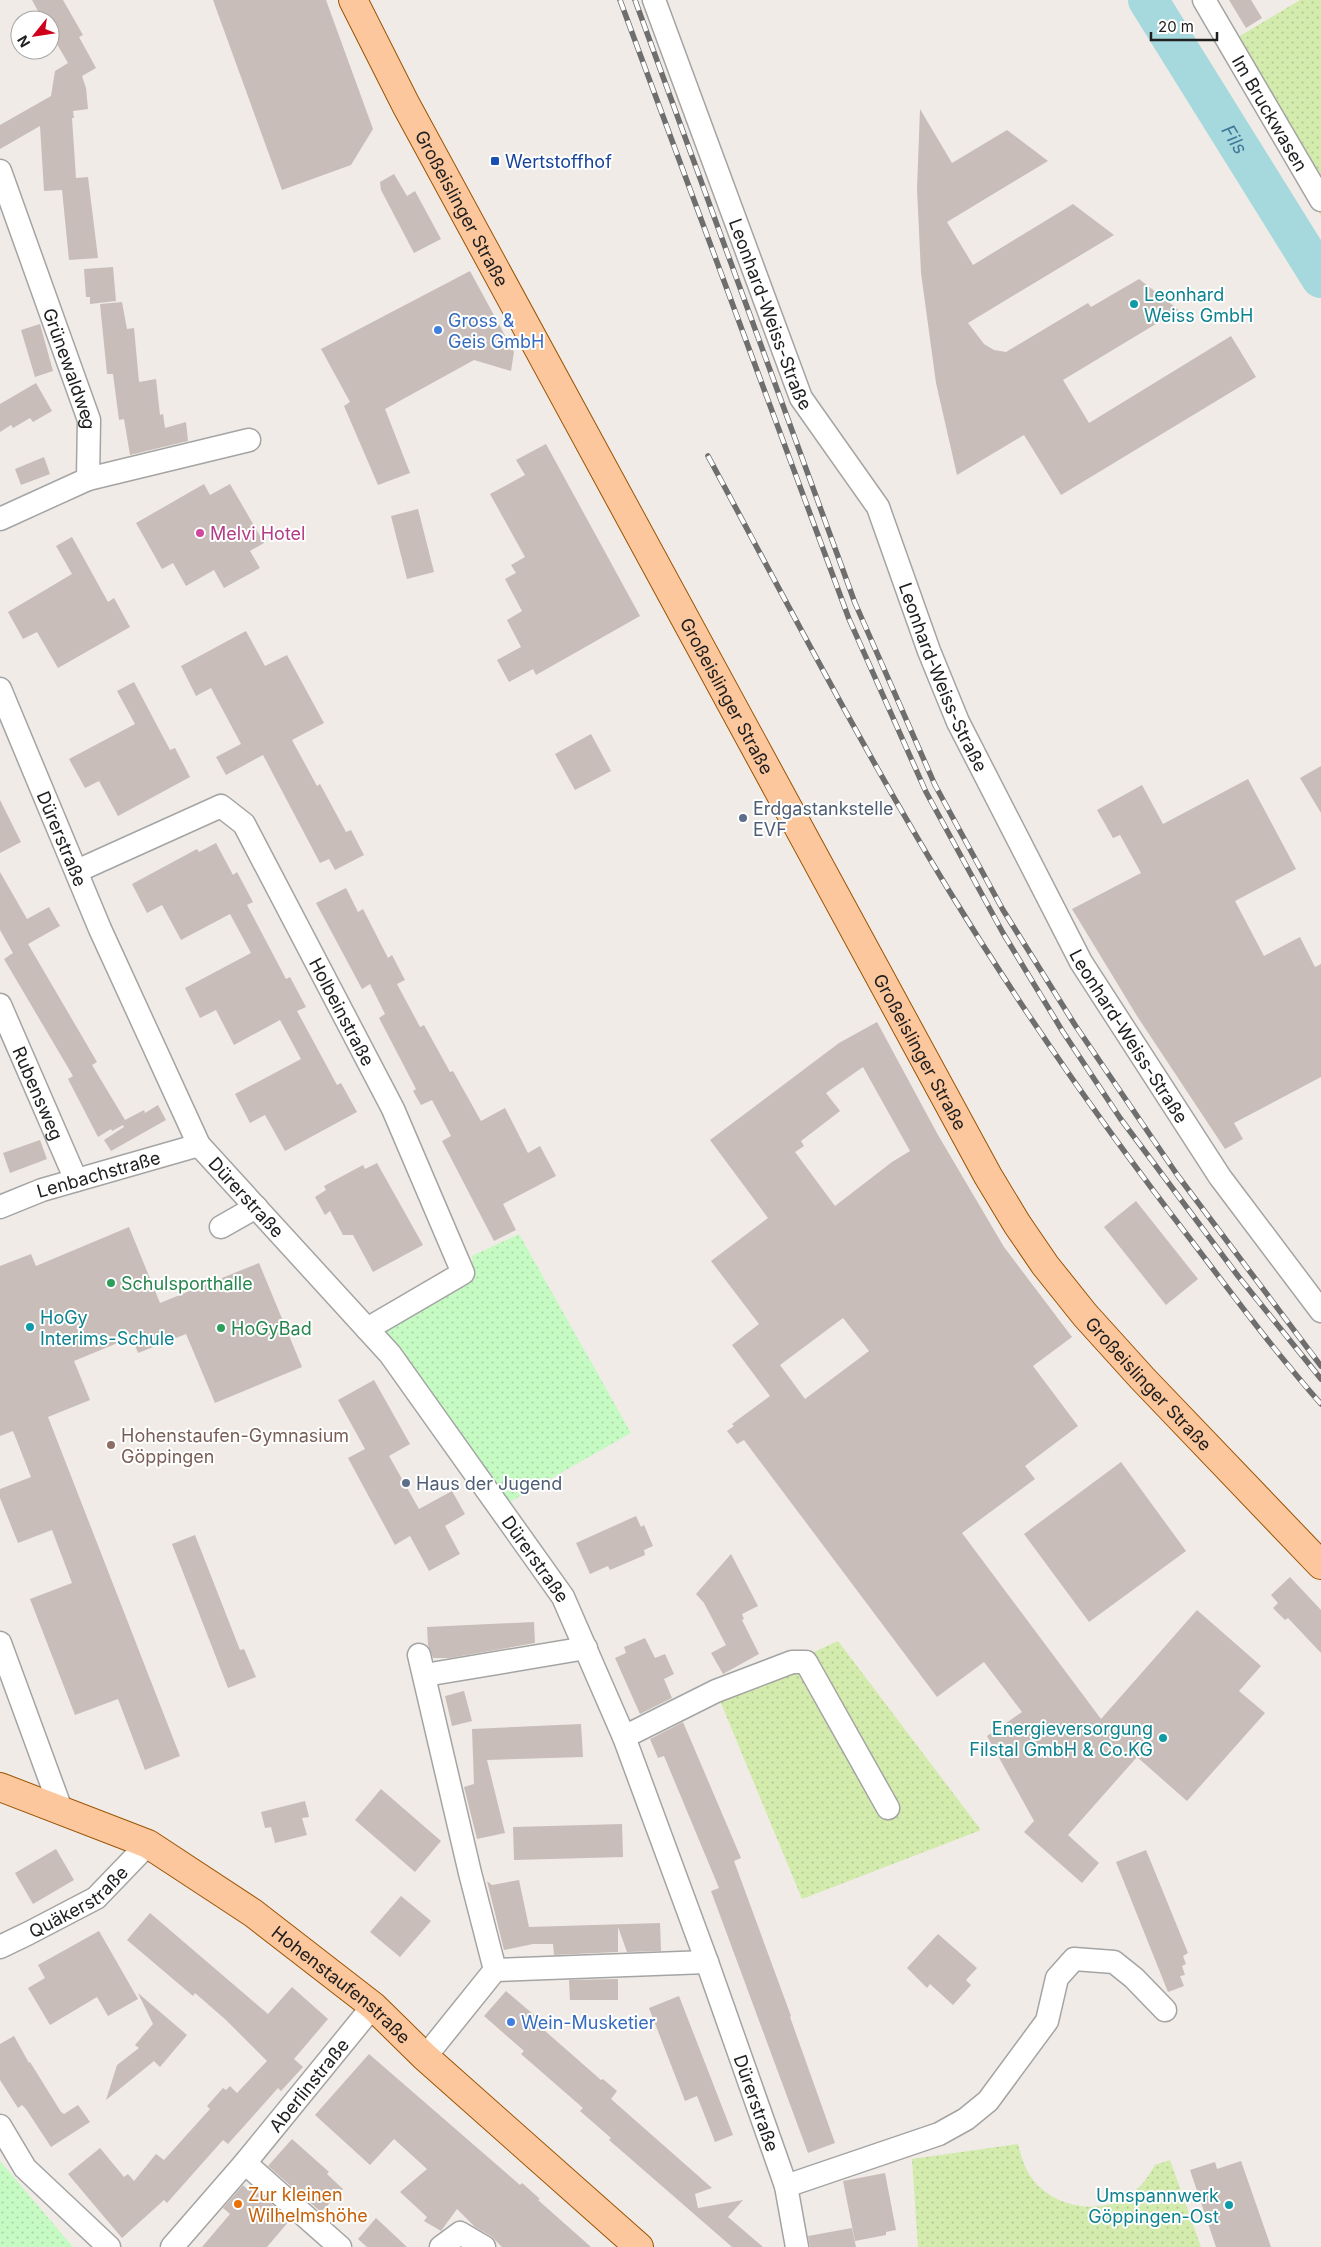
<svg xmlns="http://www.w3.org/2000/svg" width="1321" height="2247" viewBox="0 0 1321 2247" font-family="Inter,sans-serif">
  <defs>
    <pattern id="grass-dots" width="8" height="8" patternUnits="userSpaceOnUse" patternTransform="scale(1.25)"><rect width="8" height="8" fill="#d3ebac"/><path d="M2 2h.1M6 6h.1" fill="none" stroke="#b5c994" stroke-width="1.8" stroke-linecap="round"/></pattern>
    <pattern id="park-dots" width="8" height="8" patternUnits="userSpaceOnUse" patternTransform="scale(1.25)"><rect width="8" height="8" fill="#c6fac3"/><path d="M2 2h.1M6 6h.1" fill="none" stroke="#aad6a7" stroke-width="1.8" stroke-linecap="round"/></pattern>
  </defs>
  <rect width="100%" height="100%" fill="#f0ebe6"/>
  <g fill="url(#grass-dots)">
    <path d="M 1300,0 L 1321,0 L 1321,216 L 1218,49 Z"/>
    <path d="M 838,1641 L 981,1830 L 802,1899 L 716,1691 L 792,1662 Z"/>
    <path d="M 1018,2144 C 1021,2155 1024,2167 1031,2177 C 1050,2204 1090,2215 1121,2200 C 1137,2193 1147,2179 1155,2165 L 1170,2160 L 1201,2247 L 918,2247 L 912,2159 Z"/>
  </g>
  <g fill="url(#park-dots)">
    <path d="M 519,1234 L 631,1433 L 508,1503 L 399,1346 L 381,1330 L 474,1280 L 472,1256 Z"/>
    <path d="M 0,2161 L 73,2247 L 0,2247 Z"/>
  </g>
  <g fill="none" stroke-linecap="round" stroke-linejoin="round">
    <path stroke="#a6d9de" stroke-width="40" id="s1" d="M 1148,0 L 1321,278"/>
  </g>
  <g fill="#c8bdb9" fill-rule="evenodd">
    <path d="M 32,0 L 63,0 L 83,35 L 79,37 L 96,68 L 82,76 L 86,88 L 88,109 L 73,111 L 74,118 L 72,118 L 76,178 L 88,177 L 98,258 L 69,260 L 62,190 L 44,191 L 40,126 L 0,149 L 0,125 L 51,96 L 55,71 L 68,63 L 50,32 L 50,20 L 43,20 Z"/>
    <path d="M 213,0 L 326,0 L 373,129 L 351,165 L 282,190 Z"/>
    <path d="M 1229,0 L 1251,0 L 1262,18 L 1246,28 Z"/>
    <path d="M 920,109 L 952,163 L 1007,130 L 1048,161 L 947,222 L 973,265 L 1073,204 L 1114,235 L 968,323 L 984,344 L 994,350 L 1006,352 L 1088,303 L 1091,307 L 1139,279 L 1179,310 L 1063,380 L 1089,423 L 1231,336 L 1256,377 L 1061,495 L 1024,435 L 957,475 L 936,383 L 921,273 L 917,189 Z"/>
    <path d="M 394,174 L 407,196 L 415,191 L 441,239 L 414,253 L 381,190 L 380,182 Z"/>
    <path d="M 113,267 L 116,301 L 90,304 L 90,297 L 86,297 L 84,269 Z"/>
    <path d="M 470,271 L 514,352 L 511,371 L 474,360 L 385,409 L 410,473 L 378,485 L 344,406 L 350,402 L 321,349 Z"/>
    <path d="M 122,302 L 127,329 L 134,328 L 139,382 L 156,379 L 160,415 L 163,414 L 165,428 L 186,422 L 188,441 L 130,455 L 124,419 L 119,420 L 113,374 L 107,374 L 100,304 Z"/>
    <path d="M 40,324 L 53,371 L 35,377 L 21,330 Z"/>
    <path d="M 36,383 L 52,411 L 33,422 L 30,418 L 13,428 L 11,425 L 0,432 L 0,404 Z"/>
    <path d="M 546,444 L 640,616 L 536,675 L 533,669 L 509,682 L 497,660 L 521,647 L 507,620 L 522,611 L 505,579 L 516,573 L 511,565 L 525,557 L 490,494 L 525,475 L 516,460 Z"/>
    <path d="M 44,457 L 50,474 L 21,485 L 15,469 Z"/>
    <path d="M 204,484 L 210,495 L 230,484 L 264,543 L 250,551 L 260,568 L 224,588 L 214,570 L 186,586 L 173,563 L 162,569 L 136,523 Z"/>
    <path d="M 418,509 L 434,572 L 407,579 L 391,516 Z"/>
    <path d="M 72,537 L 108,602 L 114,598 L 130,627 L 58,668 L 37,632 L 23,639 L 8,612 L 72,574 L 56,546 Z"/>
    <path d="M 246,631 L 265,666 L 287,655 L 324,723 L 292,740 L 317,786 L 320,784 L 346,832 L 351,830 L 364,855 L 335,870 L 329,859 L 320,863 L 263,755 L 226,775 L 216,757 L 241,744 L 211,688 L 196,696 L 181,666 Z"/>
    <path d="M 134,682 L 170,750 L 175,748 L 190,777 L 118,816 L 99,781 L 85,788 L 69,759 L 135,724 L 117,691 Z"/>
    <path d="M 591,734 L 611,771 L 575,790 L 555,754 Z"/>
    <path d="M 1321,766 L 1321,813 L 1300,778 Z"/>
    <path d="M 1248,779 L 1296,869 L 1235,901 L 1264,956 L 1300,937 L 1315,967 L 1321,964 L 1321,1077 L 1234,1123 L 1243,1139 L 1225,1149 L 1137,1016 L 1072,909 L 1141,873 L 1120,835 L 1113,838 L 1097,810 L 1142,785 L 1163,824 Z"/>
    <path d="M 0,800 L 21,842 L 0,853 Z"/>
    <path d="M 216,843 L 233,875 L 237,872 L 253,902 L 247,905 L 286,979 L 290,977 L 306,1007 L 297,1011 L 337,1085 L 341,1083 L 357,1112 L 285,1151 L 265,1115 L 250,1123 L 235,1094 L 301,1059 L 280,1020 L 234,1045 L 216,1010 L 200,1018 L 185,988 L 251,953 L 230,914 L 181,940 L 162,905 L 147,913 L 132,884 L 197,849 L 199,852 Z"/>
    <path d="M 0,872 L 27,919 L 49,907 L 60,926 L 28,944 L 97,1062 L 92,1065 L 125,1120 L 144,1110 L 145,1113 L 158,1105 L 166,1120 L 111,1151 L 104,1140 L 124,1127 L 123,1125 L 112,1131 L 111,1129 L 98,1137 L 68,1079 L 73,1076 L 4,959 L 13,953 L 0,930 Z"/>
    <path d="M 346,888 L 358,912 L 363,909 L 388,958 L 392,955 L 405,980 L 397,984 L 420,1027 L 424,1025 L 450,1072 L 453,1071 L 481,1121 L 505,1108 L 528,1153 L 540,1146 L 556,1176 L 503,1204 L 516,1230 L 494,1241 L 442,1141 L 451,1136 L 432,1100 L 421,1105 L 413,1091 L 416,1089 L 379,1018 L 385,1014 L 370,984 L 362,989 L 316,903 Z"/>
    <path d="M 877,1022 L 938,1135 L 1004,1247 L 1072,1337 L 1033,1366 L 1078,1426 L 1025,1466 L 1035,1479 L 962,1533 L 1101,1719 L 1197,1610 L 1261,1666 L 1239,1691 L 1265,1713 L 1187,1801 L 1137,1757 L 1068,1835 L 1099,1863 L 1082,1883 L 1024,1832 L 1034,1821 L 987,1736 L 1022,1712 L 984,1662 L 937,1697 L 744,1440 L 737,1444 L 727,1431 L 734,1426 L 732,1424 L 770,1396 L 732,1345 L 759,1324 L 711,1261 L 768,1218 L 710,1140 L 839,1043 ZM 863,1067 L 910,1151 L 892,1162 L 835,1206 L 795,1152 L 804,1146 L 801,1141 L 840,1111 L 826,1093 ZM 843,1318 L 869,1351 L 805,1399 L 780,1365 Z"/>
    <path d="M 40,1140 L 47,1159 L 10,1173 L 3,1153 Z"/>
    <path d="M 377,1163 L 423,1245 L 373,1272 L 353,1235 L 343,1235 L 330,1211 L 325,1215 L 315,1197 L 326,1190 L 324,1186 L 363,1165 L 365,1169 Z"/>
    <path d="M 1136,1201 L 1198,1279 L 1166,1305 L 1104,1227 Z"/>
    <path d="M 129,1227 L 160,1303 L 259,1263 L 302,1367 L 215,1403 L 186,1334 L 138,1353 L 132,1337 L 74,1361 L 90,1400 L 48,1417 L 180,1756 L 145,1770 L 118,1699 L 75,1715 L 30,1599 L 72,1583 L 52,1530 L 18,1543 L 0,1498 L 0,1489 L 31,1477 L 13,1431 L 0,1436 L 0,1266 L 31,1254 L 36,1266 Z"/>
    <path d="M 374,1380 L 410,1444 L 389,1456 L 419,1509 L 452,1491 L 465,1514 L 445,1526 L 460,1554 L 429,1571 L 410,1536 L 395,1545 L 348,1458 L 365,1449 L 338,1400 Z"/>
    <path d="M 1121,1462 L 1186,1551 L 1089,1622 L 1024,1534 Z"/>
    <path d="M 636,1516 L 641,1527 L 644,1525 L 653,1546 L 644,1550 L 645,1555 L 610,1570 L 608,1566 L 590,1574 L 576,1543 Z"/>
    <path d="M 195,1535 L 240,1650 L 244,1649 L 256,1677 L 228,1688 L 172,1544 Z"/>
    <path d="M 731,1554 L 758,1606 L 742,1614 L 744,1619 L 742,1620 L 759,1654 L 723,1674 L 711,1653 L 726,1645 L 704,1603 L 696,1594 Z"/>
    <path d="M 1290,1577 L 1321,1610 L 1321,1653 L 1288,1618 L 1285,1620 L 1273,1608 L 1278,1603 L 1271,1595 Z"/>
    <path d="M 534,1622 L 535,1643 L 450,1658 L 433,1658 L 428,1645 L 427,1627 Z"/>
    <path d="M 645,1638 L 655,1658 L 665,1654 L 674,1674 L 664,1679 L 672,1698 L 640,1714 L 615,1658 L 626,1653 L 624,1647 Z"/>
    <path d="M 464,1691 L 472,1721 L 452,1726 L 445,1696 Z"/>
    <path d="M 683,1722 L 741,1858 L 734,1861 L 791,2016 L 790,2017 L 835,2143 L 808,2153 L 711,1891 L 719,1888 L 664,1756 L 658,1758 L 650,1739 Z"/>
    <path d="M 581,1724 L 583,1757 L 487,1760 L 505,1833 L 477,1839 L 464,1787 L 474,1784 L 472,1729 Z"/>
    <path d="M 381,1789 L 441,1841 L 415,1872 L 355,1820 Z"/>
    <path d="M 305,1801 L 309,1817 L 302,1818 L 307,1835 L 275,1843 L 271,1827 L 265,1828 L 261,1812 Z"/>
    <path d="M 622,1824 L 623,1857 L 514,1860 L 513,1827 Z"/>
    <path d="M 56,1849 L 74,1880 L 33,1904 L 15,1873 Z"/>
    <path d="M 1146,1850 L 1188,1953 L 1183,1956 L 1186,1964 L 1182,1966 L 1185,1975 L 1180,1976 L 1184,1986 L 1168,1992 L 1116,1862 Z"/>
    <path d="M 519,1880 L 529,1927 L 660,1923 L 661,1951 L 627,1952 L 618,1927 L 618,1952 L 554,1955 L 553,1944 L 533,1944 L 504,1950 L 487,1881 L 492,1885 Z"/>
    <path d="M 401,1896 L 431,1921 L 400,1957 L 370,1932 Z"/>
    <path d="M 150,1913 L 268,2014 L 292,1987 L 328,2019 L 294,2059 L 303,2067 L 281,2091 L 278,2088 L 228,2144 L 223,2140 L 167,2203 L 164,2200 L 122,2238 L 68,2174 L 100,2148 L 124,2177 L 128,2174 L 134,2181 L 156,2154 L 164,2160 L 210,2109 L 207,2106 L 223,2088 L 226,2090 L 230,2086 L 237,2093 L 267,2061 L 226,2020 L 195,1993 L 193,1996 L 127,1940 Z"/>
    <path d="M 99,1931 L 138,1999 L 108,2016 L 97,1997 L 50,2025 L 28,1988 L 45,1978 L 38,1965 Z"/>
    <path d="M 938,1934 L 977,1968 L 966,1980 L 971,1985 L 953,2005 L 930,1984 L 927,1988 L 907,1968 Z"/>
    <path d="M 618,1979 L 618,2000 L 570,2000 L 569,1980 Z"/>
    <path d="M 506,1991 L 547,2026 L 544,2030 L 601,2080 L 603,2079 L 617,2091 L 611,2099 L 712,2188 L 695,2194 L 698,2208 L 743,2200 L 728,2217 L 763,2247 L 732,2247 L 609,2140 L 611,2138 L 580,2111 L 583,2108 L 521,2054 L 524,2051 L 484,2016 Z"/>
    <path d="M 138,1993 L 187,2035 L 160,2067 L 154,2061 L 106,2100 L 117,2065 L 139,2048 L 135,2045 L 153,2024 Z"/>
    <path d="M 679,1996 L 733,2135 L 715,2142 L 697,2096 L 685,2101 L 649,2008 Z"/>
    <path d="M 14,2036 L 29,2063 L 30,2062 L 61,2112 L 64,2114 L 78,2105 L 90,2122 L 51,2147 L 26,2109 L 22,2105 L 18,2108 L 0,2080 L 0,2044 Z"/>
    <path d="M 369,2054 L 520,2185 L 522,2183 L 540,2199 L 538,2200 L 591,2247 L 502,2247 L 491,2236 L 475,2227 L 457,2209 L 441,2231 L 424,2221 L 427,2217 L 400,2192 L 427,2169 L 394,2139 L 370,2165 L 315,2115 Z"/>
    <path d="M 292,2139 L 329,2172 L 327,2174 L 343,2189 L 321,2212 L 268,2166 Z"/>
    <path d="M 1241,2161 L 1271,2247 L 1216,2247 L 1190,2170 L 1215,2162 L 1217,2169 Z"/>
    <path d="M 885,2173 L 896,2230 L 886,2232 L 886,2235 L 855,2241 L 843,2181 Z"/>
    <path d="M 243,2185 L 248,2190 L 251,2186 L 290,2220 L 267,2247 L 202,2247 L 230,2214 L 223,2208 Z"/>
    <path d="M 376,2218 L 407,2247 L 367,2247 L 358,2239 Z"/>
    <path d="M 852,2228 L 856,2247 L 810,2247 L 808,2236 Z"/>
  </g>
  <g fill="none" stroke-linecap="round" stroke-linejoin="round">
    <defs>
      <g id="minor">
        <path id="s2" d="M 654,0 L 801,398 L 878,507 L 929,651 L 958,722 L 1081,962 L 1220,1177 L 1321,1311"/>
        <path id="s3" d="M 1204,0 L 1321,200"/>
        <path id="s4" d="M 0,171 L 89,420 L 88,479 L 0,519"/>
        <path d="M 88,479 L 249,440"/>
        <path id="s5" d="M 0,689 L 100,929 L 199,1145 L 390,1354 L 563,1597 L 624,1737 L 707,1962 L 786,2186 L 797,2247"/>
        <path id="s6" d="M 77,871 L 221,806 L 244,824 L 393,1109 L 463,1273 L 367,1329"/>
        <path id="s7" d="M 0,1005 L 76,1180"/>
        <path id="s8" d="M 0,1207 L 42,1190 L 199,1145"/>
        <path d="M 221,1227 L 256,1207"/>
        <path d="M 0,1643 L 62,1812"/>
        <path d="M 419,1655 L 470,1873 L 495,1970 L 425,2057"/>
        <path d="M 425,1675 L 586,1648"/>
        <path d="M 624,1737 L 716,1691 L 792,1662 L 806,1662 L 888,1808"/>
        <path id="s9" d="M 0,1947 L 29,1933 L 96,1898 L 148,1844"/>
        <path d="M 495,1970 L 707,1962"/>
        <path d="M 0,2126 L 25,2168 L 109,2247"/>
        <path d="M 245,2163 L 340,2247"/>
        <path d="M 786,2186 L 939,2134 L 966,2119 L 988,2101 L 1047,2021 L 1057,1978 L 1074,1959 L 1114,1962 L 1134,1978 L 1165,2010"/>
        <path id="s10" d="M 172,2247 L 245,2163 L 373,2006"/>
        <path d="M 441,2247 L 460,2233 L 484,2247"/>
      </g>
      <g id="major">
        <path id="s11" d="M 353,0 L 406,105 L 988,1176 L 1017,1224 L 1045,1265 L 1085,1315 L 1142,1378 L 1321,1565"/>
        <path id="s12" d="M 0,1787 L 148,1844 L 253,1913 L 373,2006 L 425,2057 L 639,2247"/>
      </g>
    </defs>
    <use href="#minor" stroke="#a4a4a4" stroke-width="25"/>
    <use href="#major" stroke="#9b5300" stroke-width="30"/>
    <use href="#minor" stroke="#fff" stroke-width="22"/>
    <use href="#major" stroke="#fdc79e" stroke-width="28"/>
    <defs>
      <g id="rail">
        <path d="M 620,0 L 849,619 L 926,792 L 1003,933 L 1063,1032 L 1120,1118 L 1238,1276 L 1321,1379"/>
        <path d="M 635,0 L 855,603 L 935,785 L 1003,910 L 1075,1025 L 1178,1176 L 1321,1366"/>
        <path d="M 708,456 C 786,601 862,748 948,889 C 1023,1012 1106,1130 1194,1244 C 1235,1298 1276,1353 1321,1404"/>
      </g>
    </defs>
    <use href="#rail" stroke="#6e6e6e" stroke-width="5.5"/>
    <use href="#rail" stroke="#fff" stroke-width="4" stroke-dasharray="11" stroke-linecap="butt"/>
  </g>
  <rect fill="#1a4fb4" stroke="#fff" stroke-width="2" x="490" y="156" width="10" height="10" rx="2.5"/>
  <g fill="#0f9aa8" stroke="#fff" stroke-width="2">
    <circle cx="1134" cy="304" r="5"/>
    <circle cx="30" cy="1327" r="5"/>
    <circle cx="1163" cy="1738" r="5"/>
    <circle cx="1229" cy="2205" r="5"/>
  </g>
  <g fill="#3f7fe0" stroke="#fff" stroke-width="2">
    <circle cx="438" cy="330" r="5"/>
    <circle cx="511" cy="2022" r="5"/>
  </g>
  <circle fill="#d1479c" stroke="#fff" stroke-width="2" cx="200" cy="533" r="5"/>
  <g fill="#5c6f8a" stroke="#fff" stroke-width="2">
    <circle cx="743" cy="818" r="5"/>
    <circle cx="406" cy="1483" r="5"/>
  </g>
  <g fill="#2e9e5b" stroke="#fff" stroke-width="2">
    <circle cx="111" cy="1283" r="5"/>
    <circle cx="221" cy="1328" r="5"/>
  </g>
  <circle fill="#8d6e63" stroke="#fff" stroke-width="2" cx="111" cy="1445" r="5"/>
  <circle fill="#e8710a" stroke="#fff" stroke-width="2" cx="238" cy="2204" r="5"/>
  <g text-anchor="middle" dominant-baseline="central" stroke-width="4" stroke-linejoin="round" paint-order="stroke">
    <g font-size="18" fill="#202020" stroke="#fff">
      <text stroke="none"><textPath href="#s3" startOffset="131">Im Bruckwasen</textPath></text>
      <text stroke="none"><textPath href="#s11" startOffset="235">Großeislinger Straße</textPath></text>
      <text stroke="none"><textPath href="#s2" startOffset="335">Leonhard-Weiss-Straße</textPath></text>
      <text stroke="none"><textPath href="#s4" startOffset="210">Grünewaldweg</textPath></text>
      <text stroke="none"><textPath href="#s2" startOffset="740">Leonhard-Weiss-Straße</textPath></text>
      <text stroke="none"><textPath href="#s11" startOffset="790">Großeislinger Straße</textPath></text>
      <text stroke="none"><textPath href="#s5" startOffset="162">Dürerstraße</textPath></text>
      <text stroke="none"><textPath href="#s6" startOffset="399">Holbeinstraße</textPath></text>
      <text stroke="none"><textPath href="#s2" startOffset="1145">Leonhard-Weiss-Straße</textPath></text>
      <text stroke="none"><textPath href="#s11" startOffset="1195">Großeislinger Straße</textPath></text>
      <text stroke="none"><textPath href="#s7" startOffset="96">Rubensweg</textPath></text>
      <text stroke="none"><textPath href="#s8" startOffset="104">Lenbachstraße</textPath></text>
      <text stroke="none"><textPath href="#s5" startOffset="568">Dürerstraße</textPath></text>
      <text stroke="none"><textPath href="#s11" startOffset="1600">Großeislinger Straße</textPath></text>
      <text stroke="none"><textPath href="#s5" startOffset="1032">Dürerstraße</textPath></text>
      <text stroke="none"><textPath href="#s9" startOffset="91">Quäkerstraße</textPath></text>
      <text stroke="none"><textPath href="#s12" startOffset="398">Hohenstaufenstraße</textPath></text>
      <text stroke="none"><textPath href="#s10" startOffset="212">Aberlinstraße</textPath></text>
      <text stroke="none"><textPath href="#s5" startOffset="1621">Dürerstraße</textPath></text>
    </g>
    <g font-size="18" fill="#164399" stroke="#fff" text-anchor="start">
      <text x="505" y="161">Wertstoffhof</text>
    </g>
    <g font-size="18" fill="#0d838f" stroke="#fff" text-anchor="start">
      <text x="1144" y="294">Leonhard<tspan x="1144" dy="21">Weiss GmbH</tspan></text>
      <text x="40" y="1317">HoGy<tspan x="40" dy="21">Interims-Schule</tspan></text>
      <text x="1153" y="1728" text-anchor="end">Energieversorgung<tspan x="1153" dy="21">Filstal GmbH &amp; Co.KG</tspan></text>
      <text x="1219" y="2195" text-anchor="end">Umspannwerk<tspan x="1219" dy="21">Göppingen-Ost</tspan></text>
    </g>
    <g font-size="18" fill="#366cbe" stroke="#fff" text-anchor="start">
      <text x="448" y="320">Gross &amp;<tspan x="448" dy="21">Geis GmbH</tspan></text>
      <text x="521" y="2022">Wein-Musketier</text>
    </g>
    <g font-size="18" fill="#b23c85" stroke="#fff" text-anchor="start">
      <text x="210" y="533">Melvi Hotel</text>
    </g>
    <g font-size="18" fill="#4e5e75" stroke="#fff" text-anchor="start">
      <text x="753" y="808">Erdgastankstelle<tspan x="753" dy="21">EVF</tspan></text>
      <text x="416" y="1483">Haus der Jugend</text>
    </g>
    <g font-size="18" fill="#27864d" stroke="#fff" text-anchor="start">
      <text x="121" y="1283">Schulsporthalle</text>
      <text x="231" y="1328">HoGyBad</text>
    </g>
    <g font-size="18" fill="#785e54" stroke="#fff" text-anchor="start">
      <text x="121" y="1435">Hohenstaufen-Gymnasium<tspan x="121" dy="21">Göppingen</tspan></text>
    </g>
    <g font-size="18" fill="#c56008" stroke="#fff" text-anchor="start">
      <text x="248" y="2194">Zur kleinen<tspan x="248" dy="21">Wilhelmshöhe</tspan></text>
    </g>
    <g font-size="19" font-style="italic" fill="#417999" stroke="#fff">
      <text stroke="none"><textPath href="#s1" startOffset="164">Fils</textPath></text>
    </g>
  </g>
  <g transform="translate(35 35) rotate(240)"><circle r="24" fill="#ffffff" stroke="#a6a6a6"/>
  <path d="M0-4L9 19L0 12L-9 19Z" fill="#cf001c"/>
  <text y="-8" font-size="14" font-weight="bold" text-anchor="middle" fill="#202020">N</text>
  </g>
  <path d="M1151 32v8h66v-8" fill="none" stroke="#202020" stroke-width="2.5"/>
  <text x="1158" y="32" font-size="15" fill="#202020" stroke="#ffffff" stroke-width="4" paint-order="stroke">20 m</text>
</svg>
